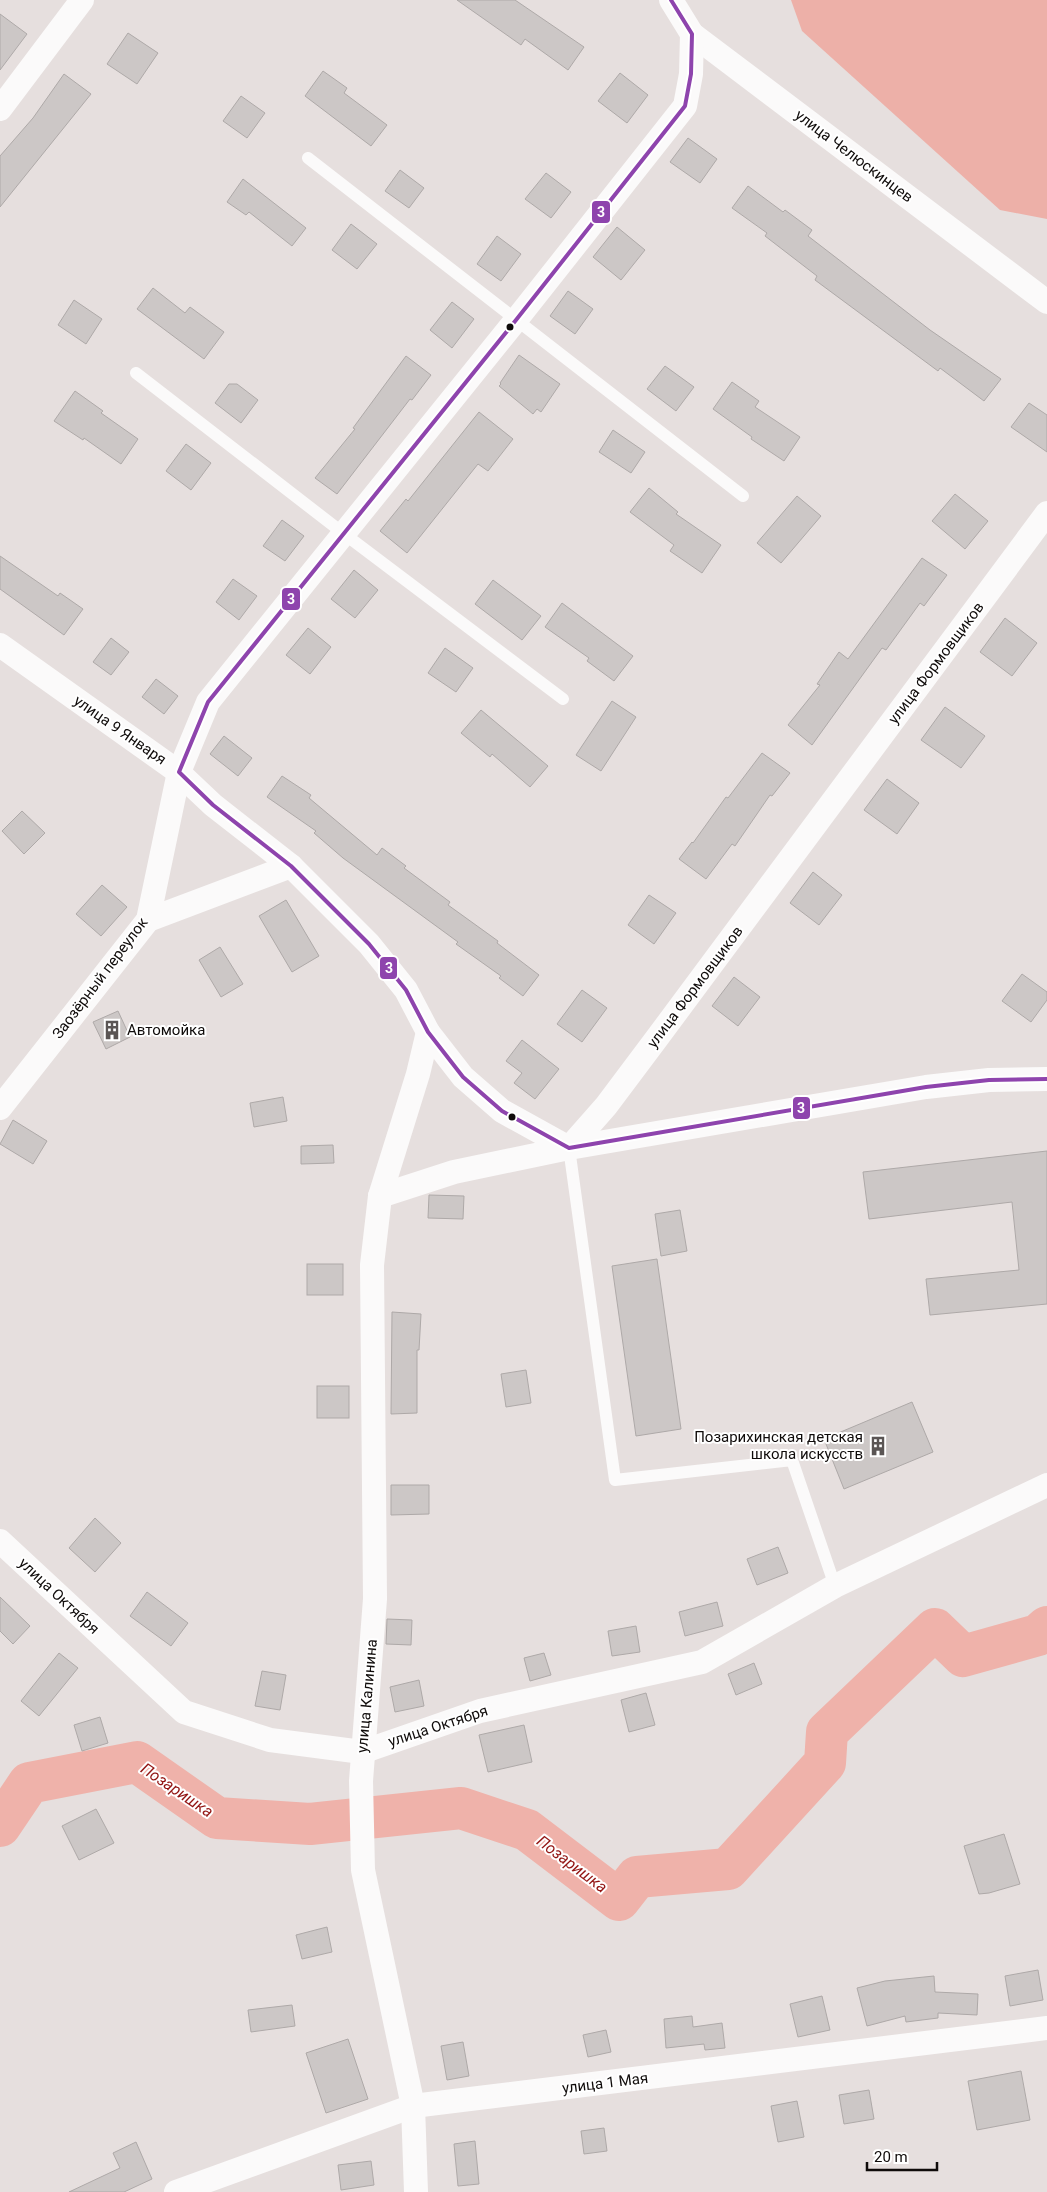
<svg xmlns="http://www.w3.org/2000/svg" width="1047" height="2192" viewBox="0 0 1047 2192" font-family="Roboto,sans-serif">
  <rect width="100%" height="100%" fill="#e6dfde"/>
  <path fill="#edb0a8" d="M 791,0 L 1047,0 L 1047,219 L 1000,210 L 802,31 Z"/>
  <g fill="none" stroke-linecap="round" stroke-linejoin="round">
    <path stroke="#efb2aa" stroke-width="42" d="M 0,1826 L 29,1783 L 137,1762 L 217,1818 L 310,1824 L 461,1808 L 527,1830 L 619,1900 L 637,1877 L 728,1869 L 825,1763 L 827,1732 L 935,1629 L 963,1656 L 1038,1635 L 1047,1627"/>
  </g>
  <g fill="#ccc7c6" stroke="#aea9a8">
    <path d="M 457,0 L 515,0 L 584,47 L 568,70 L 525,39 L 521,45 Z"/>
    <path d="M 0,14 L 27,34 L 0,70 Z"/>
    <path d="M 128,33 L 158,53 L 137,84 L 107,64 Z"/>
    <path d="M 323,71 L 347,88 L 344,93 L 387,125 L 371,146 L 305,96 Z"/>
    <path d="M 620,73 L 648,95 L 627,123 L 598,101 Z"/>
    <path d="M 64,74 L 91,94 L 0,207 L 0,156 L 33,118 Z"/>
    <path d="M 241,96 L 265,113 L 247,138 L 223,121 Z"/>
    <path d="M 688,138 L 717,159 L 700,183 L 670,162 Z"/>
    <path d="M 400,170 L 424,188 L 409,208 L 385,191 Z"/>
    <path d="M 546,173 L 571,192 L 551,218 L 525,199 Z"/>
    <path d="M 243,179 L 306,228 L 292,246 L 249,212 L 246,215 L 227,202 Z"/>
    <path d="M 748,186 L 783,212 L 785,210 L 812,230 L 808,236 L 930,330 L 1001,379 L 984,401 L 940,368 L 938,371 L 815,280 L 817,276 L 765,236 L 767,233 L 732,208 Z"/>
    <path d="M 351,224 L 377,244 L 357,269 L 332,250 Z"/>
    <path d="M 617,227 L 645,250 L 621,280 L 593,257 Z"/>
    <path d="M 497,236 L 521,254 L 501,281 L 477,264 Z"/>
    <path d="M 153,288 L 185,313 L 190,307 L 224,332 L 204,359 L 137,309 Z"/>
    <path d="M 568,291 L 593,309 L 575,334 L 550,316 Z"/>
    <path d="M 74,300 L 102,319 L 86,344 L 58,325 Z"/>
    <path d="M 452,302 L 474,319 L 452,348 L 430,330 Z"/>
    <path d="M 519,355 L 560,384 L 541,412 L 537,409 L 533,414 L 499,386 L 501,384 L 500,383 Z"/>
    <path d="M 406,356 L 431,375 L 412,400 L 410,399 L 337,494 L 315,478 L 355,429 L 353,428 Z"/>
    <path d="M 665,366 L 694,387 L 676,411 L 647,389 Z"/>
    <path d="M 732,382 L 759,401 L 755,407 L 800,437 L 784,461 L 751,439 L 752,437 L 713,409 Z"/>
    <path d="M 229,384 L 237,384 L 258,400 L 241,423 L 215,403 Z"/>
    <path d="M 75,391 L 103,411 L 101,413 L 138,439 L 121,464 L 84,438 L 83,440 L 54,421 Z"/>
    <path d="M 1029,403 L 1047,415 L 1047,452 L 1011,427 Z"/>
    <path d="M 479,412 L 513,439 L 488,471 L 478,464 L 407,553 L 380,531 L 406,499 L 408,501 Z"/>
    <path d="M 613,430 L 645,452 L 631,473 L 599,452 Z"/>
    <path d="M 186,444 L 211,463 L 191,490 L 166,471 Z"/>
    <path d="M 649,488 L 678,512 L 676,514 L 721,545 L 702,573 L 670,551 L 674,545 L 630,512 Z"/>
    <path d="M 955,494 L 988,521 L 965,549 L 932,521 Z"/>
    <path d="M 797,496 L 821,516 L 781,563 L 757,543 Z"/>
    <path d="M 282,520 L 304,536 L 285,561 L 263,546 Z"/>
    <path d="M 0,556 L 58,596 L 60,593 L 83,609 L 64,635 L 0,589 Z"/>
    <path d="M 922,558 L 947,575 L 924,606 L 920,603 L 886,650 L 882,648 L 812,745 L 788,725 L 820,685 L 817,684 L 839,652 L 848,659 Z"/>
    <path d="M 354,570 L 378,590 L 355,618 L 331,599 Z"/>
    <path d="M 233,579 L 257,596 L 239,620 L 216,602 Z"/>
    <path d="M 493,580 L 541,616 L 522,640 L 475,604 Z"/>
    <path d="M 562,603 L 633,656 L 614,681 L 587,661 L 589,658 L 545,627 Z"/>
    <path d="M 1005,618 L 1037,643 L 1012,676 L 980,652 Z"/>
    <path d="M 308,628 L 331,647 L 310,674 L 286,655 Z"/>
    <path d="M 111,638 L 129,652 L 111,675 L 93,662 Z"/>
    <path d="M 445,648 L 473,668 L 456,692 L 428,673 Z"/>
    <path d="M 156,679 L 178,696 L 164,714 L 142,697 Z"/>
    <path d="M 612,701 L 636,717 L 601,771 L 576,755 Z"/>
    <path d="M 945,707 L 985,736 L 961,768 L 921,740 Z"/>
    <path d="M 481,710 L 548,766 L 530,787 L 492,754 L 490,757 L 461,733 Z"/>
    <path d="M 224,736 L 252,758 L 238,776 L 210,754 Z"/>
    <path d="M 762,753 L 790,773 L 772,796 L 770,795 L 735,846 L 732,844 L 706,879 L 679,859 L 692,842 L 693,843 L 726,797 L 728,798 Z"/>
    <path d="M 282,776 L 311,795 L 309,798 L 377,855 L 382,848 L 406,866 L 404,868 L 450,902 L 448,905 L 498,941 L 497,943 L 539,975 L 523,996 L 499,978 L 501,976 L 456,944 L 458,942 L 343,858 L 314,833 L 316,831 L 267,797 Z"/>
    <path d="M 887,779 L 919,803 L 897,834 L 864,810 Z"/>
    <path d="M 22,811 L 45,833 L 24,854 L 2,831 Z"/>
    <path d="M 813,872 L 842,895 L 819,925 L 790,903 Z"/>
    <path d="M 102,885 L 127,907 L 101,936 L 76,914 Z"/>
    <path d="M 649,895 L 676,913 L 654,944 L 628,925 Z"/>
    <path d="M 286,900 L 319,956 L 292,972 L 259,916 Z"/>
    <path d="M 220,947 L 243,984 L 221,997 L 199,960 Z"/>
    <path d="M 1022,974 L 1047,992 L 1047,1000 L 1031,1022 L 1002,1001 Z"/>
    <path d="M 734,977 L 760,997 L 738,1026 L 712,1006 Z"/>
    <path d="M 582,990 L 607,1008 L 582,1042 L 557,1024 Z"/>
    <path d="M 118,1011 L 130,1037 L 106,1049 L 93,1022 Z"/>
    <path d="M 522,1040 L 559,1069 L 535,1099 L 514,1083 L 522,1073 L 506,1061 Z"/>
    <path d="M 283,1097 L 287,1121 L 254,1127 L 250,1103 Z"/>
    <path d="M 13,1120 L 47,1141 L 33,1164 L 0,1144 Z"/>
    <path d="M 333,1145 L 334,1163 L 301,1164 L 301,1146 Z"/>
    <path d="M 1047,1151 L 1047,1304 L 930,1315 L 926,1279 L 1019,1270 L 1012,1202 L 869,1219 L 863,1172 Z"/>
    <path d="M 429,1195 L 464,1196 L 463,1219 L 428,1218 Z"/>
    <path d="M 680,1210 L 687,1251 L 661,1256 L 655,1214 Z"/>
    <path d="M 657,1259 L 681,1429 L 636,1436 L 612,1266 Z"/>
    <rect x="307" y="1264" width="36" height="31"/>
    <path d="M 392,1312 L 421,1314 L 419,1350 L 417,1350 L 417,1413 L 391,1414 Z"/>
    <path d="M 526,1370 L 531,1403 L 506,1407 L 501,1374 Z"/>
    <rect x="317" y="1386" width="32" height="32"/>
    <path d="M 912,1402 L 933,1452 L 844,1489 L 824,1439 Z"/>
    <path d="M 391,1485 L 429,1485 L 429,1514 L 391,1515 Z"/>
    <path d="M 95,1518 L 121,1543 L 95,1572 L 69,1548 Z"/>
    <path d="M 778,1547 L 788,1573 L 757,1585 L 747,1559 Z"/>
    <path d="M 147,1592 L 188,1623 L 171,1646 L 130,1616 Z"/>
    <path d="M 0,1597 L 30,1626 L 13,1644 L 0,1631 Z"/>
    <path d="M 717,1602 L 723,1626 L 685,1636 L 679,1612 Z"/>
    <path d="M 387,1619 L 412,1620 L 411,1645 L 386,1644 Z"/>
    <path d="M 636,1626 L 640,1652 L 612,1656 L 608,1631 Z"/>
    <path d="M 59,1653 L 78,1668 L 39,1716 L 21,1701 Z"/>
    <path d="M 544,1653 L 551,1675 L 530,1681 L 524,1658 Z"/>
    <path d="M 754,1663 L 762,1684 L 736,1695 L 728,1674 Z"/>
    <path d="M 262,1671 L 286,1675 L 280,1710 L 255,1706 Z"/>
    <path d="M 419,1680 L 424,1706 L 395,1712 L 390,1687 Z"/>
    <path d="M 646,1693 L 655,1725 L 629,1732 L 621,1700 Z"/>
    <path d="M 100,1717 L 108,1743 L 82,1751 L 74,1725 Z"/>
    <path d="M 524,1725 L 532,1762 L 488,1772 L 479,1735 Z"/>
    <path d="M 96,1809 L 114,1843 L 79,1860 L 62,1826 Z"/>
    <path d="M 1004,1834 L 1020,1884 L 989,1893 L 979,1894 L 964,1846 Z"/>
    <path d="M 327,1927 L 332,1952 L 302,1959 L 296,1935 Z"/>
    <path d="M 1038,1970 L 1043,2000 L 1010,2006 L 1005,1976 Z"/>
    <path d="M 934,1976 L 935,1992 L 978,1994 L 977,2015 L 938,2013 L 938,2018 L 906,2022 L 905,2016 L 867,2026 L 857,1988 L 885,1981 Z"/>
    <path d="M 822,1996 L 830,2030 L 798,2037 L 790,2004 Z"/>
    <path d="M 292,2005 L 295,2026 L 251,2032 L 248,2010 Z"/>
    <path d="M 692,2016 L 693,2027 L 722,2023 L 725,2048 L 705,2050 L 704,2044 L 666,2048 L 664,2019 Z"/>
    <path d="M 606,2030 L 611,2052 L 588,2057 L 583,2035 Z"/>
    <path d="M 348,2039 L 368,2099 L 326,2113 L 306,2053 Z"/>
    <path d="M 463,2042 L 469,2076 L 447,2080 L 441,2046 Z"/>
    <path d="M 1021,2071 L 1030,2120 L 977,2130 L 968,2081 Z"/>
    <path d="M 869,2090 L 874,2119 L 844,2124 L 839,2095 Z"/>
    <path d="M 797,2101 L 804,2137 L 778,2142 L 771,2106 Z"/>
    <path d="M 604,2128 L 607,2151 L 584,2154 L 581,2131 Z"/>
    <path d="M 475,2141 L 479,2184 L 458,2186 L 454,2144 Z"/>
    <path d="M 136,2142 L 152,2179 L 124,2192 L 69,2192 L 120,2168 L 113,2153 Z"/>
    <path d="M 371,2161 L 374,2185 L 341,2190 L 338,2165 Z"/>
  </g>
  <g fill="none" stroke-linecap="round" stroke-linejoin="round">
    <g stroke="#fbfafa" stroke-width="12">
      <path d="M 308,158 L 743,496"/>
      <path d="M 136,373 L 343,533 L 563,699"/>
      <path d="M 569,1148 L 615,1480 L 792,1460 L 835,1586"/>
    </g>
    <g stroke="#fbfafa" stroke-width="24">
      <path d="M 671,0 L 692,34 L 1047,302"/>
      <path d="M 0,109 L 82,0"/>
      <path d="M 0,645 L 177,771 L 213,805 L 291,866 L 369,944 L 406,990 L 428,1032 L 463,1077 L 502,1111 L 569,1148"/>
      <path d="M 148,920 L 291,866"/>
      <path d="M 0,1108 L 148,920 L 179,772 L 208,702 L 516,320 L 685,106 L 691,74 L 692,34"/>
      <path d="M 569,1148 L 606,1106 L 657,1038 L 1047,513"/>
      <path d="M 380,1196 L 454,1172 L 569,1148 L 926,1087 L 989,1080 L 1047,1079"/>
      <path d="M 0,1541 L 184,1712 L 270,1740 L 362,1752 L 480,1711 L 702,1662 L 835,1586 L 1047,1485"/>
      <path d="M 176,2192 L 413,2106 L 1047,2028"/>
      <path d="M 416,2192 L 413,2106 L 363,1870 L 361,1781 L 375,1599 L 372,1265 L 380,1196 L 418,1074 L 428,1032"/>
    </g>
    <defs>
      <path id="bus-1" d="M 671,0 L 692,34 L 691,74 L 685,106 L 516,320 L 208,702 L 179,772 L 213,805 L 291,866 L 369,944 L 406,990 L 428,1032 L 463,1077 L 502,1111 L 569,1148 L 926,1087 L 989,1080 L 1047,1079"/>
    </defs>
    <use href="#bus-1" stroke="#fff" stroke-width="8"/>
    <use href="#bus-1" stroke="#8e44ad" stroke-width="4"/>
  </g>
  <defs>
    <symbol id="building-bare" viewBox="-9 -9 18 18"><path d="M-4-6H4V6H1V3H-1V6H-4ZM-2.5-4.3h1.7v1.8h-1.7ZM.8-4.3h1.7v1.8H.8ZM-2.5-1h1.7V.8h-1.7ZM.8-1h1.7V.8H.8Z" fill="#5a5554" stroke="#fff" stroke-width="2.5" paint-order="stroke"/></symbol>
  </defs>
  <g fill-rule="evenodd">
    <use href="#building-bare" x="98" y="1016" width="28" height="28"/>
    <use href="#building-bare" x="864" y="1432" width="28" height="28"/>
  </g>
  <g fill="#0f0b0a" stroke="#fff" stroke-width="2">
    <circle cx="510" cy="327" r="4.5"/>
    <circle cx="512" cy="1117" r="4.5"/>
  </g>
  <g text-anchor="middle" dominant-baseline="central" stroke-width="4" stroke-linejoin="round" paint-order="stroke">
    <g font-size="15" fill="#0f0b0a" stroke="#fff">
      <text transform="translate(854 156) rotate(37)">улица Челюскинцев</text>
      <text transform="translate(936 663) rotate(-53)">улица Формовщиков</text>
      <text transform="translate(120 730) rotate(35)">улица 9 Января</text>
      <text transform="translate(100 978) rotate(-53)">Заозёрный переулок</text>
      <text transform="translate(695 987) rotate(-53)">улица Формовщиков</text>
      <text transform="translate(59 1596) rotate(43)">улица Октября</text>
      <text transform="translate(367 1696) rotate(-85)">улица Калинина</text>
      <text transform="translate(438 1726) rotate(-18)">улица Октября</text>
      <text transform="translate(605 2083) rotate(-7)">улица 1 Мая</text>
    </g>
    <g font-size="15" fill="#0f0b0a" stroke="#fff" text-anchor="start">
      <text x="127" y="1030">Автомойка</text>
      <text x="863" y="1437" text-anchor="end">Позарихинская детская<tspan x="863" dy="17">школа искусств</tspan></text>
    </g>
    <g font-size="16" font-style="italic" fill="#921513" stroke="#fff">
      <text transform="translate(177 1790) rotate(34)">Позаришка</text>
      <text transform="translate(572 1864) rotate(37)">Позаришка</text>
    </g>
  </g>
  <g stroke="#fff" stroke-width="2">
    <rect x="591" y="200" width="20" height="24" rx="5" fill="#8e44ad"/>
    <rect x="281" y="587" width="20" height="24" rx="5" fill="#8e44ad"/>
    <rect x="379" y="956" width="19" height="24" rx="5" fill="#8e44ad"/>
    <rect x="792" y="1096" width="19" height="24" rx="5" fill="#8e44ad"/>
  </g>
  <g font-size="14" text-anchor="middle" font-weight="bold" fill="#fff">
    <text x="601" y="217">3</text>
    <text x="291" y="604">3</text>
    <text x="389" y="973">3</text>
    <text x="801" y="1113">3</text>
  </g>
  <path d="M867 2162v8h70v-8" fill="none" stroke="#0f0b0a" stroke-width="2.5"/>
  <text x="874" y="2162" font-size="15" fill="#0f0b0a" stroke="#ffffff" stroke-width="4" paint-order="stroke">20 m</text>
</svg>
